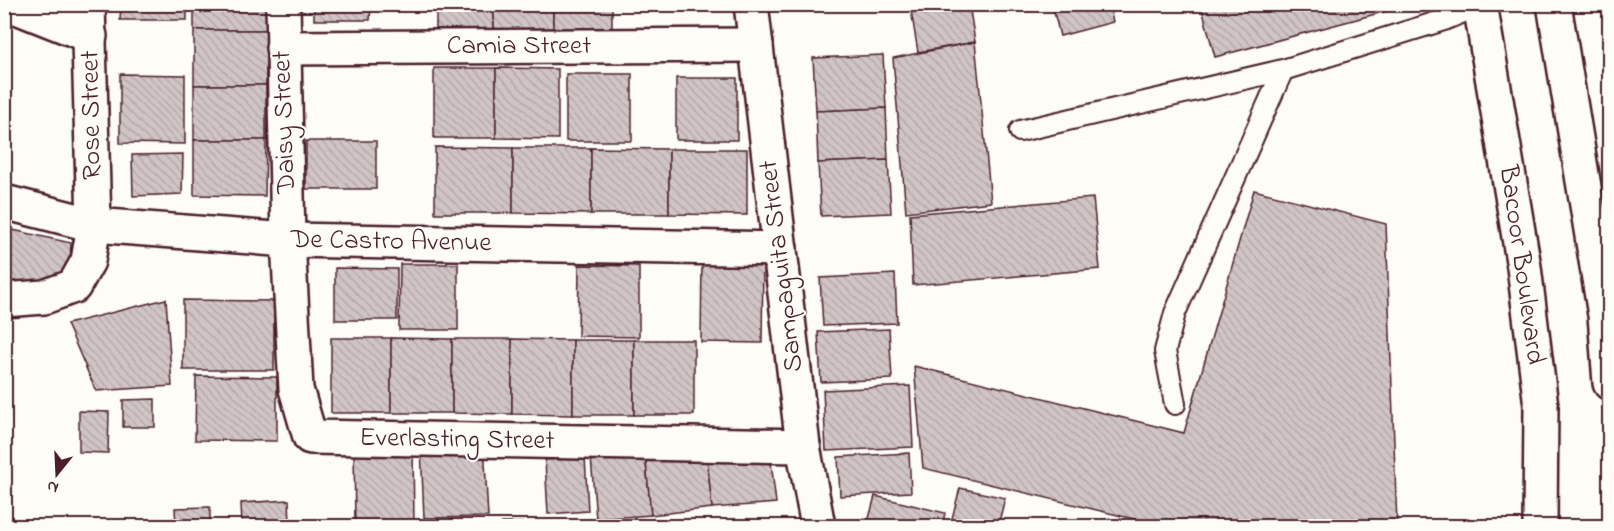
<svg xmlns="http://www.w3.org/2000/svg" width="1614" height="531" viewBox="0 0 1614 531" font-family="'Indie Flower',sans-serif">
  <defs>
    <pattern id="building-back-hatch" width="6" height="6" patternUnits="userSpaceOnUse" patternTransform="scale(1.5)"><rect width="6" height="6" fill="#d0c5c4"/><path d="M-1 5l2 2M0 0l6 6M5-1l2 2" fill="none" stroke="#b4a9a9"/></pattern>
  </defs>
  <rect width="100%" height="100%" fill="#fdfcf7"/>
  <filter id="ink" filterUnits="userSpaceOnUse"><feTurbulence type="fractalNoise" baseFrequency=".0167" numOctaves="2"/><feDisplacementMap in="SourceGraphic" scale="12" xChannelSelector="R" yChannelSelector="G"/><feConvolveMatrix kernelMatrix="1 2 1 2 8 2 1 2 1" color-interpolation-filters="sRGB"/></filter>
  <g filter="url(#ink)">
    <g fill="url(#building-back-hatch)" stroke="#4a1f2b" stroke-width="1.5">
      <path d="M 121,4 L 187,4 L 187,20 L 120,20 Z"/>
      <rect x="194" y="4" width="72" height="26"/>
      <path d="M 314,4 L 371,4 L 370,20 L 314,20 Z"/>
      <rect x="436" y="4" width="58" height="25"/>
      <path d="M 494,4 L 553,4 L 553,30 L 494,29 Z"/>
      <rect x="553" y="4" width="59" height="26"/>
      <path d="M 910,4 L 969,4 L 975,42 L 918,52 Z"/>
      <path d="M 1052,4 L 1109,4 L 1113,22 L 1060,36 Z"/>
      <path d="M 1397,4 L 1398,8 L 1215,57 L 1201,5 Z"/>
      <rect x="194" y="30" width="72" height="55"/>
      <path d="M 975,42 L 991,202 L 906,212 L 893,58 Z"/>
      <path d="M 883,55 L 886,108 L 816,111 L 813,58 Z"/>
      <rect x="434" y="68" width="62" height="70"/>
      <path d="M 496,68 L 558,69 L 558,139 L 496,138 Z"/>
      <path d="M 120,74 L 185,75 L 185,144 L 120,143 Z"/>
      <rect x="566" y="74" width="66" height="67"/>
      <rect x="676" y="78" width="61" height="62"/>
      <rect x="194" y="85" width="72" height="55"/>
      <path d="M 4,91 L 12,93 L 4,117 Z"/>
      <path d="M 886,108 L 888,160 L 818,163 L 816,111 Z"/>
      <path d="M 194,140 L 266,140 L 265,196 L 194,195 Z"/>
      <rect x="306" y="141" width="70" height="48"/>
      <path d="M 435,147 L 513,148 L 513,213 L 435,213 Z"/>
      <path d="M 513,148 L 591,148 L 591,214 L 513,213 Z"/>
      <path d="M 591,148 L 669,149 L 669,214 L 591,214 Z"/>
      <path d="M 669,149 L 747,149 L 747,215 L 669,214 Z"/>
      <path d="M 183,154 L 182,194 L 133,196 L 132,155 Z"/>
      <path d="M 888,160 L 891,213 L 821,216 L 818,163 Z"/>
      <path d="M 1254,190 L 1386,224 L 1397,526 L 1163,526 L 923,468 L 914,366 L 1184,433 Z"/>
      <path d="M 1093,198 L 1100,269 L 913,285 L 910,214 Z"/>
      <path d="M 4,228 L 71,243 L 69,284 L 4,287 Z"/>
      <path d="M 702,261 L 763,261 L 762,343 L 701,342 Z"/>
      <path d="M 400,264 L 458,264 L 458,330 L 399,330 Z"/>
      <path d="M 579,265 L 639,266 L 639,337 L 578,336 Z"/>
      <path d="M 335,268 L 397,269 L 397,320 L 335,320 Z"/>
      <path d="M 895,274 L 897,323 L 823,326 L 820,278 Z"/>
      <path d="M 166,299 L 172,386 L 96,391 L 67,324 Z"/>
      <path d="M 183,300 L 274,301 L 274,370 L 183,370 Z"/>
      <path d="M 889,329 L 892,379 L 821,382 L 818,332 Z"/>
      <rect x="331" y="338" width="60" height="75"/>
      <path d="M 391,338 L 452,339 L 452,413 L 391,413 Z"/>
      <path d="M 452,339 L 512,339 L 512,414 L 452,413 Z"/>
      <path d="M 512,339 L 573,340 L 573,415 L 512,414 Z"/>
      <rect x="573" y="340" width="61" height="75"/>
      <rect x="634" y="340" width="60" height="75"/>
      <path d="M 196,376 L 277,377 L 277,441 L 195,440 Z"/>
      <path d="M 910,386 L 913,447 L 826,451 L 823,390 Z"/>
      <path d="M 155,399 L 155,427 L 123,427 L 123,400 Z"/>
      <path d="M 79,411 L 109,412 L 108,453 L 79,452 Z"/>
      <path d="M 484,444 L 488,517 L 424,518 L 421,447 Z"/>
      <path d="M 354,448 L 413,448 L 414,526 L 355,526 Z"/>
      <path d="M 645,452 L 651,515 L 596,519 L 591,457 Z"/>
      <path d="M 645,452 L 707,457 L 712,508 L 651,515 Z"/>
      <path d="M 909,453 L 911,492 L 840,496 L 838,457 Z"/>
      <path d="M 585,457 L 588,511 L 548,514 L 545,460 Z"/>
      <path d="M 707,457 L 771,462 L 776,503 L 712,508 Z"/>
      <path d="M 960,488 L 1005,498 L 998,526 L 950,526 Z"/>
      <path d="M 875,496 L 945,513 L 942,526 L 867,526 Z"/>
      <path d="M 289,500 L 290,524 L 242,526 L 241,503 Z"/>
      <path d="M 210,507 L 210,526 L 176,526 L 175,508 Z"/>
      <rect x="502" y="523" width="21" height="3"/>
    </g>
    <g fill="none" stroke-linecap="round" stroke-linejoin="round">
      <defs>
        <g id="lane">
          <path d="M 1020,131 L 1283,70"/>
          <path d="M 1175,404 L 1165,351 L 1175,313 L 1283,70 L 1444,20 L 1480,5"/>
        </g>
        <g id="street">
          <path d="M 9,4 L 90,36"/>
          <path d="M 283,4 L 288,240 L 296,389 L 310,437 L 803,446"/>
          <path d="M 751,4 L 803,446 L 818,526"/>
          <path d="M 283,48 L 756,45"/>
          <path d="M 4,202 L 94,225 L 288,240 L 780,249"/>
          <path d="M 4,300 L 44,297 L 74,286 L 88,261 L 94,225 L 88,4"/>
        </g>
        <g id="primary">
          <path d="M 1480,4 L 1524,267 L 1541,406 L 1540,526"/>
          <path d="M 1554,4 L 1605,315 L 1610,383"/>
        </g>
      </defs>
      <use href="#lane" stroke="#4a1f2b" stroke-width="24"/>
      <use href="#street" stroke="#4a1f2b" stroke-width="38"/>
      <use href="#primary" stroke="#4a1f2b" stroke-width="38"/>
      <use href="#lane" stroke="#fdfcf7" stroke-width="20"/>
      <use href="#street" stroke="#fdfcf7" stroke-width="33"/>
      <use href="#primary" stroke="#fdfcf7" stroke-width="33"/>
    </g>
  </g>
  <g text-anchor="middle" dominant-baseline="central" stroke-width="4.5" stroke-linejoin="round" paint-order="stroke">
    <g font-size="27" fill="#4a1f2b" stroke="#fdfcf7">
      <text x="519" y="46">Camia Street</text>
      <text transform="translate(92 115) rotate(-91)">Rose Street</text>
      <text transform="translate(285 122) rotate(-92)">Daisy Street</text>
      <text transform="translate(391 242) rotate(1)">De Castro Avenue</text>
      <text transform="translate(1521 265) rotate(82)">Bacoor Boulevard</text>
      <text transform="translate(782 266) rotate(-97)">Sampaguita Street</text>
      <text transform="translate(457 440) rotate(1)">Everlasting Street</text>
    </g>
  </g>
  <rect width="1614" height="531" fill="none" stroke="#fdfcf7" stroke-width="24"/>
  <rect x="12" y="12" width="1590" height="507" fill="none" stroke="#4a1f2b" stroke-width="2" filter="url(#ink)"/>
  <g transform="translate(57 474) rotate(198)" stroke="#fdfcf7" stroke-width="4.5" paint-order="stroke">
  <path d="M0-4.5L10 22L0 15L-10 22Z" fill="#4a1f2b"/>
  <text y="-9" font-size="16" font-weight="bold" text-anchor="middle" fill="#4a1f2b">N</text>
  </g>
</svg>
